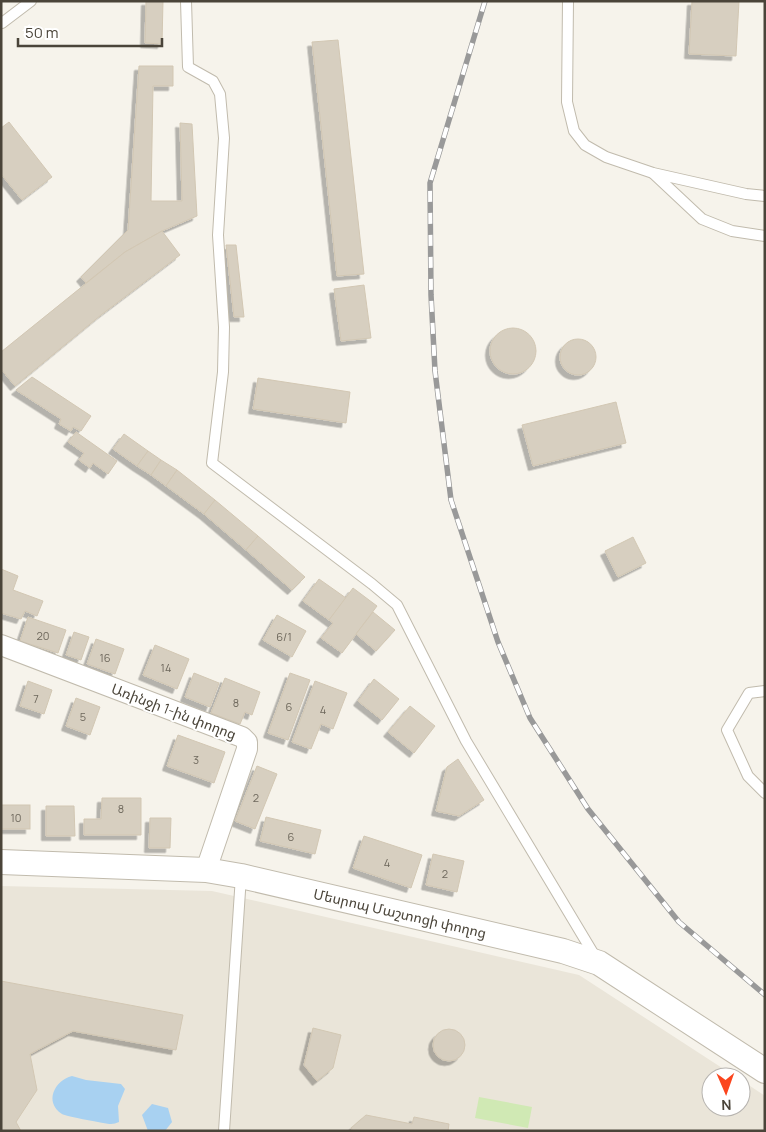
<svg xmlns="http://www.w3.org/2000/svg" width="766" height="1132" viewBox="0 0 766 1132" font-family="Manrope,'Noto Sans Armenian',sans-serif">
  <defs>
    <filter id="shadow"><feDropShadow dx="-4.5" dy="4.5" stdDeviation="0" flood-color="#0004"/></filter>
  </defs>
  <rect width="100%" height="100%" fill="#f6f3eb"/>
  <path fill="#eae5d9" d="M 1,886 L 212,891 L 579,975 L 736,1077 L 711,1077 L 711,1107 L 741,1107 L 741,1080 L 765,1096 L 765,1131 L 1,1131 Z"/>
  <path fill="#d0e9b4" d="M 479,1097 L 532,1107 L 528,1128 L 475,1118 Z"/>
  <g fill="#a8d1f1">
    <path d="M 72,1076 L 86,1080 L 121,1084 L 125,1089 L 118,1106 L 119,1122 C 116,1123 114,1124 111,1124 C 106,1124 65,1116 62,1114 C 44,1102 54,1081 72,1076 Z"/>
    <path d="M 152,1104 L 168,1108 L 172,1122 L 165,1131 L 148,1131 L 142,1115 Z"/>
  </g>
  <g fill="#d7cfc0" stroke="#d2c7b3" filter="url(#shadow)">
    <path d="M 146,1 L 163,1 L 162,44 L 145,43 Z"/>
    <path d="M 692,1 L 739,1 L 736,56 L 689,54 Z"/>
    <path d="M 338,40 L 364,274 L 337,276 L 312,42 Z"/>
    <path d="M 139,66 L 173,66 L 173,86 L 153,86 L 151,201 L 182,201 L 180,123 L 192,124 L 197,216 L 162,231 L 125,252 L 86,283 L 81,277 L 128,230 Z"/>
    <path d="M 9,122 L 52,177 L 22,200 L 1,174 L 1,128 Z"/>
    <path d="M 162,231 L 180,255 L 101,315 L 15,386 L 1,369 L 1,352 L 125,252 Z"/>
    <path d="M 226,245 L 236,245 L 244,317 L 234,317 Z"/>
    <path d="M 364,285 L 371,338 L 341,341 L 334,289 Z"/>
    <circle cx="513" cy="351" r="23"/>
    <circle cx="578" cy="357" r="18"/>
    <path d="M 32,377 L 91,416 L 81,431 L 73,427 L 71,431 L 59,424 L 61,419 L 16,390 Z"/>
    <path d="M 258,378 L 350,392 L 346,423 L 253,409 Z"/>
    <path d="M 616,402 L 626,443 L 533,466 L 522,425 Z"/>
    <path d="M 76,432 L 117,461 L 108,474 L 93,463 L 90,468 L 79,460 L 84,453 L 68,442 Z"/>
    <path d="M 124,434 L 148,451 L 137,466 L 113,449 Z"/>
    <path d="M 148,451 L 161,460 L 151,475 L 137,466 Z"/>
    <path d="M 161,460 L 177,470 L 166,486 L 151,475 Z"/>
    <path d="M 177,470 L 215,500 L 204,514 L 166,486 Z"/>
    <path d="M 215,500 L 258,536 L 246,550 L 204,514 Z"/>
    <path d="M 258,536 L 305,577 L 292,590 L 246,550 Z"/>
    <path d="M 633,537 L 646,563 L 618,577 L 605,551 Z"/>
    <path d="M 1,569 L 18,576 L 13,590 L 43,601 L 37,616 L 25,611 L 21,619 L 1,613 Z"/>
    <path d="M 319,579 L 346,598 L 329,620 L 303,601 Z"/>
    <path d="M 353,588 L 377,606 L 342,653 L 321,638 L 333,623 L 329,620 Z"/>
    <path d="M 373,612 L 395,630 L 376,651 L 356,634 Z"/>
    <path d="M 277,615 L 306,631 L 292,657 L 263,640 Z"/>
    <path d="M 28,617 L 66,630 L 58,653 L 20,641 Z"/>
    <path d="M 74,632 L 89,637 L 81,660 L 66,655 Z"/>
    <path d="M 96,639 L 124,649 L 115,674 L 87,664 Z"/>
    <path d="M 155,645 L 189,659 L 177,689 L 143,675 Z"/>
    <path d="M 194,673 L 219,683 L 210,707 L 185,697 Z"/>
    <path d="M 290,673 L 310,680 L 288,740 L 268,733 Z"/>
    <path d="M 225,678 L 260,692 L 252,715 L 245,712 L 240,724 L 211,713 Z"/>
    <path d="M 374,679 L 399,699 L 382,720 L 358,701 Z"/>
    <path d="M 28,681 L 52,690 L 44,714 L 20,706 Z"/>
    <path d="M 315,681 L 347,693 L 333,729 L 321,724 L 311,749 L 292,742 Z"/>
    <path d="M 76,698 L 100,707 L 90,735 L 66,726 Z"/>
    <path d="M 410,706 L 435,726 L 414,753 L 388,732 Z"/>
    <path d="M 178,735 L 225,752 L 214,783 L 167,766 Z"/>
    <path d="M 458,759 L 484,800 L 459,816 L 436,811 L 447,767 Z"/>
    <path d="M 257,766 L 277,774 L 255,829 L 235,821 Z"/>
    <path d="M 102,798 L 141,798 L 141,835 L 84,835 L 84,819 L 101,819 Z"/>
    <rect x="1" y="805" width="29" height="24"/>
    <path d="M 46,806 L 74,806 L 75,836 L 46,836 Z"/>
    <path d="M 266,817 L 321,830 L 315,854 L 260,841 Z"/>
    <path d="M 150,818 L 171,818 L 170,848 L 149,848 Z"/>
    <path d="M 364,836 L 422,855 L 411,888 L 353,868 Z"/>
    <path d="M 433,854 L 464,861 L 457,892 L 426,885 Z"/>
    <path d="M 1,981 L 183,1015 L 176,1050 L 73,1031 L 30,1054 L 37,1090 L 16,1122 L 21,1131 L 1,1131 Z"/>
    <path d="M 313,1028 L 341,1035 L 333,1068 L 317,1081 L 304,1065 Z"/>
    <circle cx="449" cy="1045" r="16"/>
    <path d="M 366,1115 L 412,1124 L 414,1117 L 449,1124 L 448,1131 L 353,1131 L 351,1128 Z"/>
  </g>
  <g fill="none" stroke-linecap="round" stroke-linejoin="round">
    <defs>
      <g id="service">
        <path d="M 186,1 L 188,67 L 213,81 L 220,94 L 224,138 L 218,235 L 224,327 L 223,372 L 212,463 L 372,584 L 397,605 L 466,741 L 596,958"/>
        <path d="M 568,1 L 567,102 L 574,131 L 585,145 L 606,157 L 653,173 L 746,194 L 765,196"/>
        <path d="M 2,23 L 31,1"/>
        <path d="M 654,174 L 702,219 L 732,231 L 765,236"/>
        <path d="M 765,691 L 749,693 L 727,730 L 748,776 L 765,793"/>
        <path d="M 224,1131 L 241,876"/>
      </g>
      <path id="minor" d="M 1,645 L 242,737 L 247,742 L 247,749 L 206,870"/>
      <path id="tertiary" d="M 1,862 L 206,870 L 241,876 L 563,951 L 599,963 L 765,1071"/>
    </defs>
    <use href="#service" stroke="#c1bbad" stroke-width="12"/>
    <use href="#minor" stroke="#c1bbad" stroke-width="22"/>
    <use href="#tertiary" stroke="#c1bbad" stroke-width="26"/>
    <use href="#service" stroke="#fff" stroke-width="10"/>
    <use href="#minor" stroke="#fff" stroke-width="20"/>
    <use href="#tertiary" stroke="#fff" stroke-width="24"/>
    <defs>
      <path id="rail" d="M 485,1 L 430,183 L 431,295 L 435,371 L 451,500 L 498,642 L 530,718 L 588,809 L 679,922 L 765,995"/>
    </defs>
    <use href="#rail" stroke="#999" stroke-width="5.5"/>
    <use href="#rail" stroke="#fff" stroke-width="4" stroke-dasharray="11" stroke-linecap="butt"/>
  </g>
  <g text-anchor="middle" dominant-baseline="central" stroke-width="4" stroke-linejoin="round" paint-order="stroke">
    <g font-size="11" fill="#6d675b">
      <text x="43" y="635">20</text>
      <text x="284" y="636">6/1</text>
      <text x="105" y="657">16</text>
      <text x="166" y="667">14</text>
      <text x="36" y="698">7</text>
      <text x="236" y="702">8</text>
      <text x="289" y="706">6</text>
      <text x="323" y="709">4</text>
      <text x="83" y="716">5</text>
      <text x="196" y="759">3</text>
      <text x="256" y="797">2</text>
      <text x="121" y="808">8</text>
      <text x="16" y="817">10</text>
      <text x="291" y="836">6</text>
      <text x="387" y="862">4</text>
      <text x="445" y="873">2</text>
    </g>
    <g font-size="14" fill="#4a4439" stroke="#fff">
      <text transform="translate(174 711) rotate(21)">Առինջի 1-ին փողոց</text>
      <text transform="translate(400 913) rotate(13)">Մեսրոպ Մաշտոցի փողոց</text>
    </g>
  </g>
  <rect width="766" height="1132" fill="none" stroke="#4a4439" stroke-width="5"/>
  <g transform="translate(726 1092) rotate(178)"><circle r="24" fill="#ffffff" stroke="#b7b4b0"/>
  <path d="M0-4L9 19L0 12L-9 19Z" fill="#fb451d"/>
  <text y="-8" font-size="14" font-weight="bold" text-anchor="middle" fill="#4a4439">N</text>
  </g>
  <path d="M18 38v8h144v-8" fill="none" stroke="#4a4439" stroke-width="2.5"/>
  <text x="25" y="38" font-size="15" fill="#4a4439" stroke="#ffffff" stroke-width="4" paint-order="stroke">50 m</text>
</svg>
